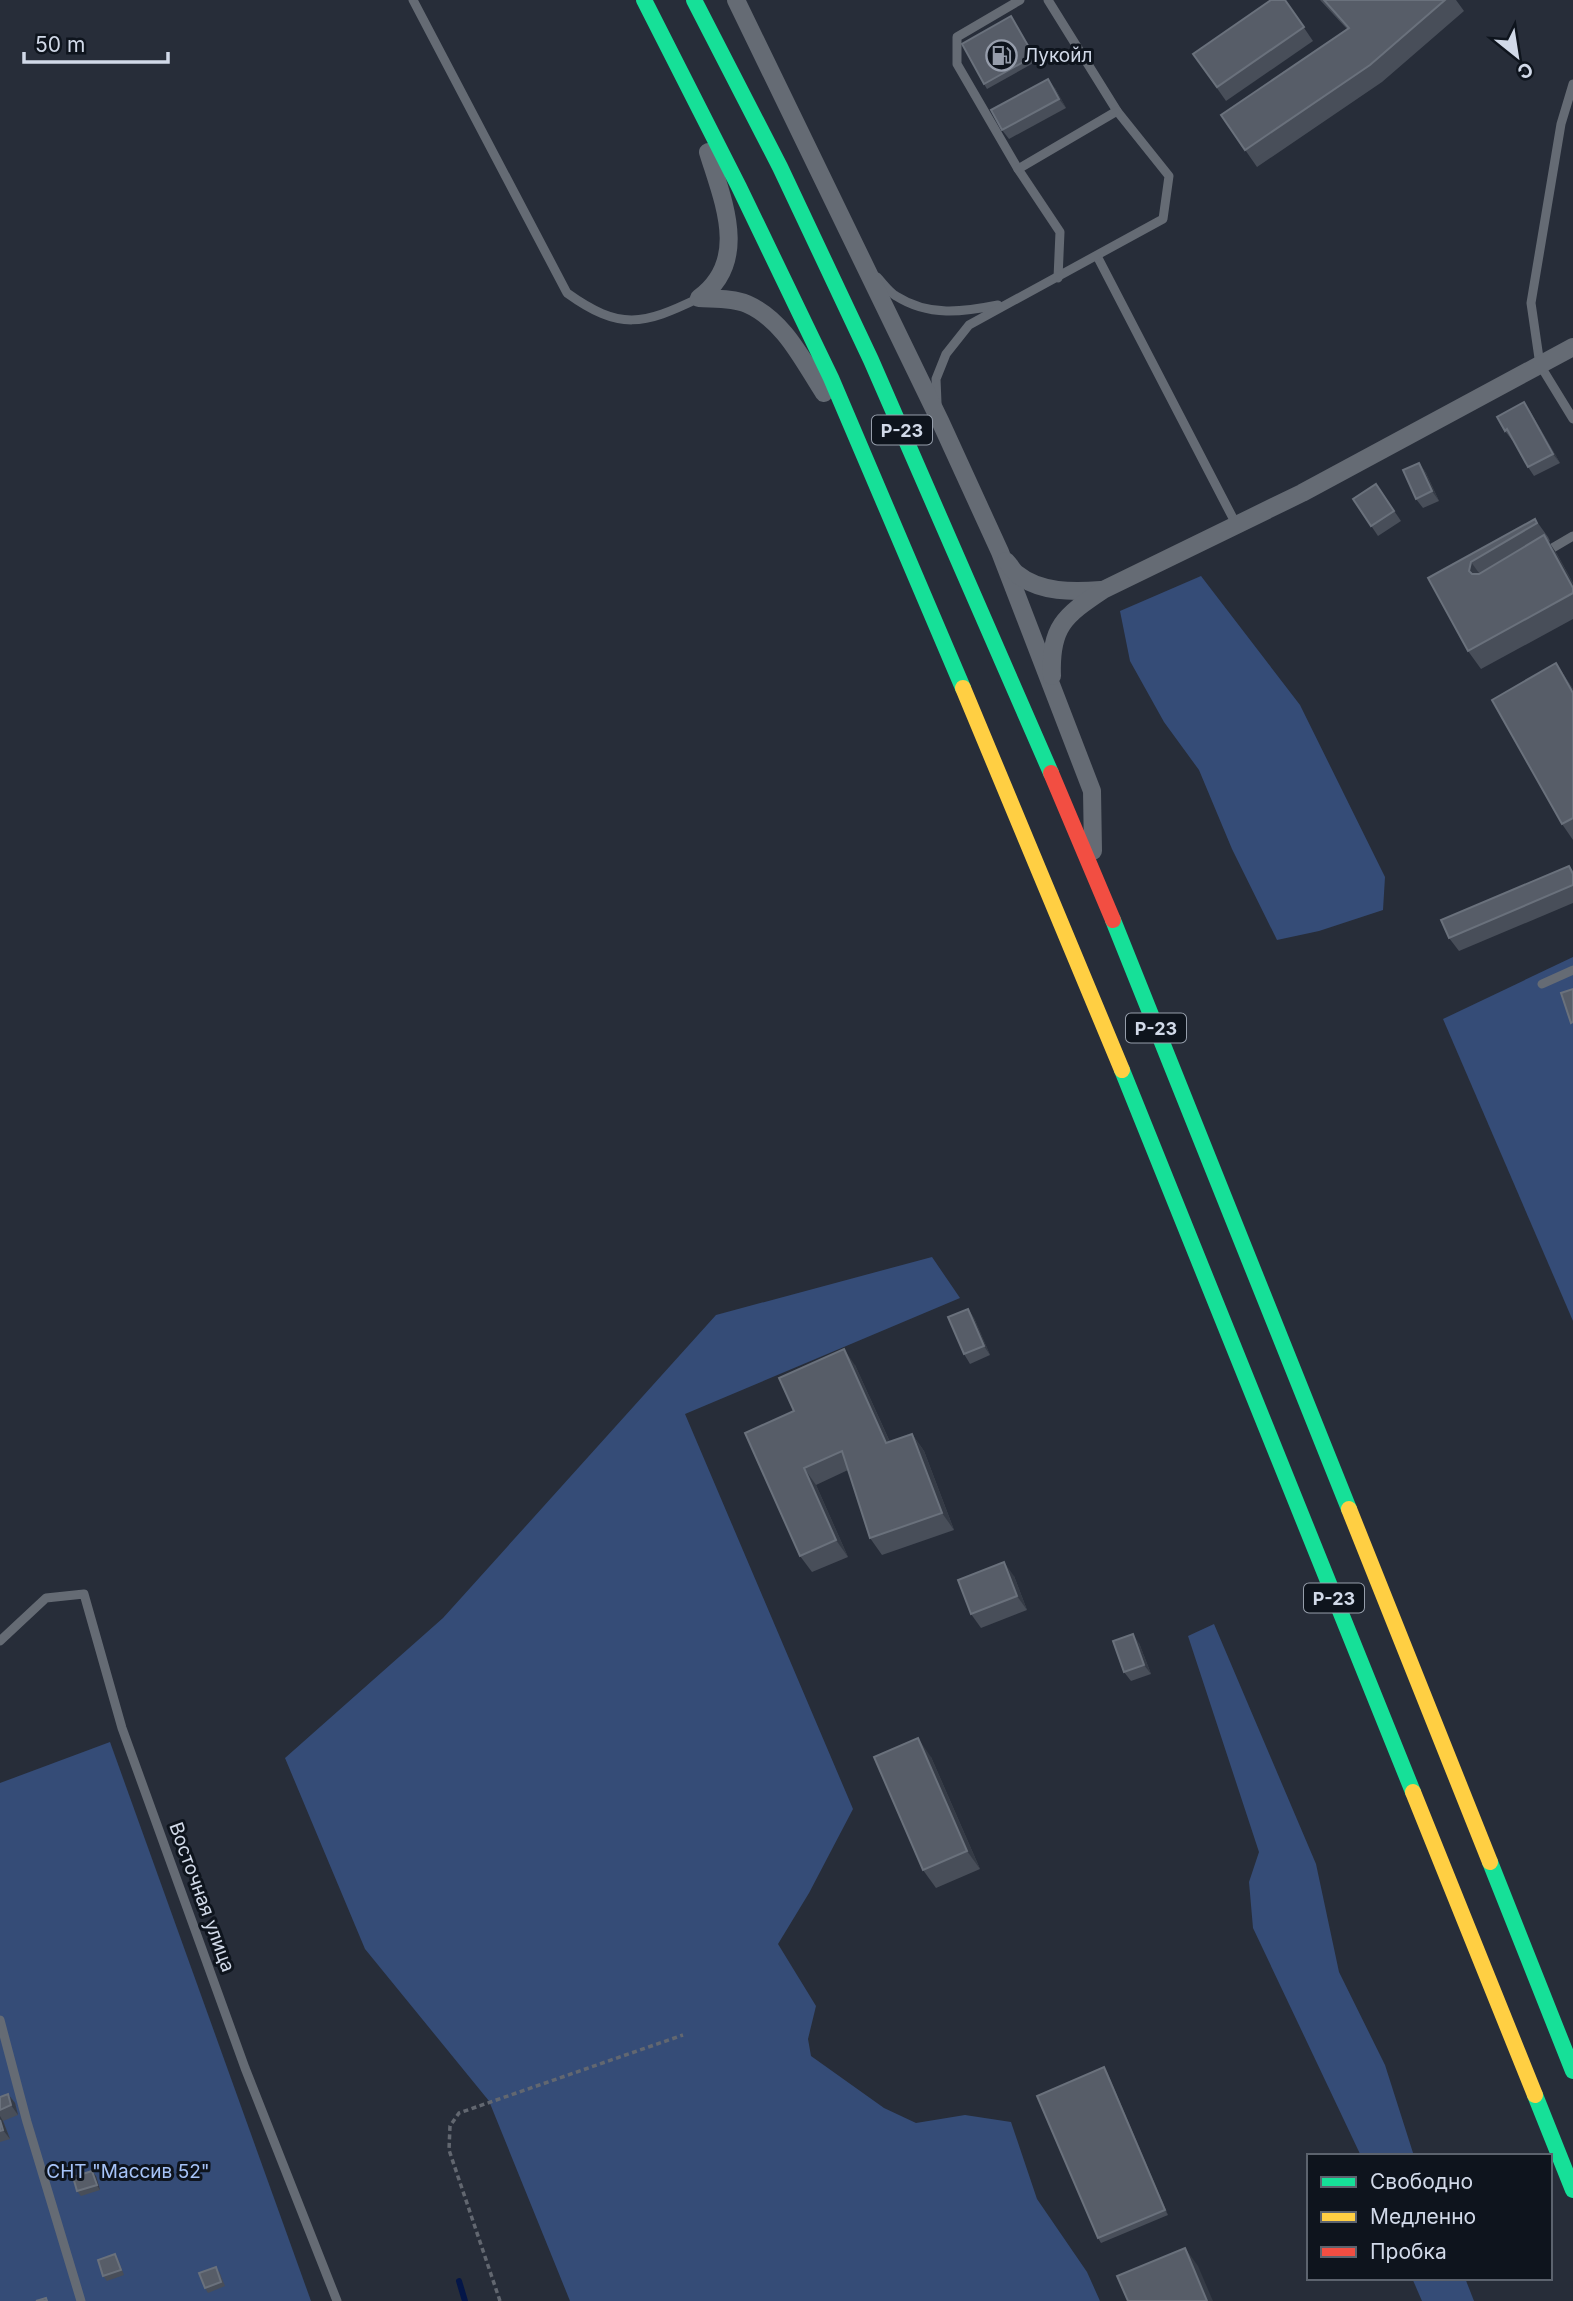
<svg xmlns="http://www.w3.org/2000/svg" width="1573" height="2301" viewBox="0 0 1573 2301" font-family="Inter,sans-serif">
  <rect width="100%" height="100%" fill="#272d39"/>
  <g fill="#354c77">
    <path d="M 1201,576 L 1300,705 L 1385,877 L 1383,910 L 1319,931 L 1277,940 L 1232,849 L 1199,770 L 1164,722 L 1130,661 L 1120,611 Z"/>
    <path d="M 1573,957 L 1573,1321 L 1443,1019 Z"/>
    <path d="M 932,1257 L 960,1298 L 685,1414 L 853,1809 L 809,1893 L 778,1944 L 816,2006 L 808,2039 L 811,2056 L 884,2108 L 916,2123 L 965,2115 L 1011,2122 L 1037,2199 L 1087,2272 L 1100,2301 L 570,2301 L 489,2101 L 365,1949 L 285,1758 L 443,1618 L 716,1315 Z"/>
    <path d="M 1214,1624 L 1316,1864 L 1339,1972 L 1385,2065 L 1414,2156 L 1361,2156 L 1253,1928 L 1249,1882 L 1259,1852 L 1188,1636 Z"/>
    <path d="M 110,1742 L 311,2301 L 0,2301 L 0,1783 Z"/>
    <path d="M 1412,2278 L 1465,2278 L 1474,2301 L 1422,2301 Z"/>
  </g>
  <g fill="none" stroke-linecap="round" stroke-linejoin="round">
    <path stroke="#041648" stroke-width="6" d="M 459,2281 L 465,2301"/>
    <path stroke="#626770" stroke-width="3.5" stroke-dasharray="5 3.5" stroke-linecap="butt" d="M 500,2301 L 449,2150 L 450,2126 L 459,2113 L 683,2035"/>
    <g stroke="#656b74" stroke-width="9">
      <path d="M 413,0 L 567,293 C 620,331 643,325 699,298"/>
      <path d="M 1020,0 L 957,37 L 957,64 L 1018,169 L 1060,232 L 1058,278"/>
      <path d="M 1048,0 L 1117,111"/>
      <path d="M 1573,84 L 1561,124 L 1531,303 L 1540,365 L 1573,419"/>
      <path d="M 1097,256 L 1236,524"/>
      <path d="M 877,277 C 883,283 889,292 896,296 C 929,317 963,312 998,305"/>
      <path d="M 937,403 L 936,379 L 946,354 L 969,325 L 1163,219 L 1169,176 L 1117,111 L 1018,169"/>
      <path d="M 1544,553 L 1573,536"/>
      <path d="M 1542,984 L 1573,970"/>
      <path d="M 0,1641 L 46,1598 L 84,1594 L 122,1728 L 245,2068 L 337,2301"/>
      <path d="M 0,2020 L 27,2122 L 81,2301"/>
    </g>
    <g stroke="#656b74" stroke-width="18">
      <path d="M 736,0 L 941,423 L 1000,552 L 1092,791 L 1093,851"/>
      <path d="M 708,152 C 723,201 750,261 699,298 C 714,299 733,298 747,304 C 784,320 803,361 824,393"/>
      <path d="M 1006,561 C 1010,565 1013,571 1017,574 C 1040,593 1074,592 1101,590"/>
      <path d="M 1052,676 C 1050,627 1064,616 1103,590 L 1302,493 L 1573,347"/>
    </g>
    <g stroke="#16e098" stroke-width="16">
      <path d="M 644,0 L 739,187 L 831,378 L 963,688"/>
      <path d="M 694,0 L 780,167 L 871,360 L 1051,773"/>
      <path d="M 1113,920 L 1349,1509"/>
      <path d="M 1122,1070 L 1413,1792"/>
      <path d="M 1490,1862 L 1573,2071"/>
      <path d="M 1535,2095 L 1573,2190"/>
    </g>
    <g stroke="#ffcf43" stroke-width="16">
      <path d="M 963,688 L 1122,1070"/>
      <path d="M 1349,1509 L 1490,1862"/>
      <path d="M 1413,1792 L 1535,2095"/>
    </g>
    <path stroke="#f24e42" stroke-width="16" d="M 1051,773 L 1113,920"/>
  </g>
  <g fill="#484e59">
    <path d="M 1285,0 L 1313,41 L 1226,101 L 1193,54 Z"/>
    <path d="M 1320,0 L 1456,0 L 1464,11 L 1382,82 L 1257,167 L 1221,115 L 1347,29 Z"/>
    <path d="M 1011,16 L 1037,61 L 987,89 L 984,84 Z"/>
    <path d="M 1055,88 L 1066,108 L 1009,139 L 1002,130 Z"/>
    <path d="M 1530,411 L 1560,463 L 1534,476 L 1528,467 L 1513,439 L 1512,440 L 1505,431 Z"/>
    <path d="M 1419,463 L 1426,473 L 1439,501 L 1423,508 L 1416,499 Z"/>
    <path d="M 1376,484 L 1401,521 L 1378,536 L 1353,499 Z"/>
    <path d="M 1535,519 L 1548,537 L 1550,541 L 1549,542 L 1557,554 L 1573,583 L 1573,619 L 1481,669 L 1468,651 L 1428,578 Z"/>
    <path d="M 1556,663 L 1573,689 L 1573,840 L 1562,824 Z"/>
    <path d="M 1569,866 L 1573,871 L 1573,903 L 1459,951 L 1449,938 Z"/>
    <path d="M 968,1309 L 974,1318 L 990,1355 L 970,1364 L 964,1354 Z"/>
    <path d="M 855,1365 L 890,1442 L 912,1434 L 924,1451 L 954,1530 L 882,1555 L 870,1538 L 848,1470 L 816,1485 L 848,1557 L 812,1572 L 800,1556 L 794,1411 Z"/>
    <path d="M 1014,1576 L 1027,1610 L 981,1628 L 971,1614 Z"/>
    <path d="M 1139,1643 L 1151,1674 L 1131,1681 L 1124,1672 Z"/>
    <path d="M 931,1757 L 980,1869 L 936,1888 L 923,1870 Z"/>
    <path d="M 1107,2072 L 1168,2215 L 1101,2243 L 1098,2238 Z"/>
    <path d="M 8,2094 L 15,2103 L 18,2115 L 3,2121 L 10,2139 L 0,2142 L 0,2097 Z"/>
    <path d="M 96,2176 L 100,2190 L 81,2196 L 77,2191 Z"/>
    <path d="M 115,2254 L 118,2259 L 124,2275 L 107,2281 L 103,2276 Z"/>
    <path d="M 219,2271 L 225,2286 L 208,2293 L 205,2288 Z"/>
  </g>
  <g fill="#353b46">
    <path d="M 1048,79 L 1055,88 L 1066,108 L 1059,99 Z"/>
    <path d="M 1524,402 L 1530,411 L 1560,463 L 1553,454 Z"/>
    <path d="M 1419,463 L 1426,473 L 1439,501 L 1432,491 Z"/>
    <path d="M 1544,535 L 1557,554 L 1573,583 L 1573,588 Z"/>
    <path d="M 1471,562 L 1484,580 L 1482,589 L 1469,571 Z"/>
    <path d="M 1556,663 L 1573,689 L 1573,693 Z"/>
    <path d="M 968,1309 L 974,1318 L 990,1355 L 984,1346 Z"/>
    <path d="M 844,1349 L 855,1365 L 898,1460 L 886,1443 Z"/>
    <path d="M 912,1434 L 924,1451 L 954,1530 L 942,1513 Z"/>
    <path d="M 804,1468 L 816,1485 L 848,1557 L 836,1540 Z"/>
    <path d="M 1004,1562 L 1014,1576 L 1027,1610 L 1017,1596 Z"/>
    <path d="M 1133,1634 L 1139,1643 L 1151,1674 L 1144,1665 Z"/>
    <path d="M 918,1738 L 931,1757 L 980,1869 L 967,1851 Z"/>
    <path d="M 1104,2067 L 1107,2072 L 1168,2215 L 1165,2210 Z"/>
    <path d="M 8,2094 L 15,2103 L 18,2115 L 11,2105 Z"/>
    <path d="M 0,2116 L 3,2121 L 10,2139 L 3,2130 L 0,2120 Z"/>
    <path d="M 92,2171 L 96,2176 L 100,2190 L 97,2185 Z"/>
    <path d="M 1185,2248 L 1198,2266 L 1213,2301 L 1207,2301 Z"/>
  </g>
  <g fill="#575d68" stroke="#6a717c" stroke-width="2">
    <path d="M 1271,0 L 1285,0 L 1304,27 L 1217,87 L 1193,54 Z"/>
    <path d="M 1324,0 L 1445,0 L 1370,65 L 1245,150 L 1221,115 L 1349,28 Z"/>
    <path d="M 1011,16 L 1034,56 L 984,84 L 962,44 Z"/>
    <path d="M 1048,79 L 1059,99 L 1002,130 L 991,110 Z"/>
    <path d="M 1524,402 L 1553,454 L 1528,467 L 1507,429 L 1505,431 L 1497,417 Z"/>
    <path d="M 1419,463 L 1432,491 L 1416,499 L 1403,470 Z"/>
    <path d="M 1376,484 L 1394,511 L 1371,526 L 1353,499 Z"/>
    <path d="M 1535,519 L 1537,523 L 1471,562 L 1469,571 L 1472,574 L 1479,574 L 1544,535 L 1573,588 L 1573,593 L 1468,651 L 1428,578 Z"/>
    <path d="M 1556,663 L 1573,693 L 1573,818 L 1562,824 L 1492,700 Z"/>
    <path d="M 1569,866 L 1573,874 L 1573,885 L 1449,938 L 1441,920 Z"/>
    <path d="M 1573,989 L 1573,1022 L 1571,1023 L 1561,993 Z"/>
    <path d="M 968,1309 L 984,1346 L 964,1354 L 948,1317 Z"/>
    <path d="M 844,1349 L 886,1443 L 912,1434 L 942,1513 L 870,1538 L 842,1451 L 804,1468 L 836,1540 L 800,1556 L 745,1433 L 794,1411 L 779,1378 Z"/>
    <path d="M 1004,1562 L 1017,1596 L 971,1614 L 958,1580 Z"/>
    <path d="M 1133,1634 L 1144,1665 L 1124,1672 L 1113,1641 Z"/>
    <path d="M 918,1738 L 967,1851 L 923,1870 L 874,1757 Z"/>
    <path d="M 1104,2067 L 1165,2210 L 1098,2238 L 1037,2096 Z"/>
    <path d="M 8,2094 L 11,2105 L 0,2110 L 0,2097 Z"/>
    <path d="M 0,2120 L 3,2130 L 0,2131 Z"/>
    <path d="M 92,2171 L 97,2185 L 77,2191 L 73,2177 Z"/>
    <path d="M 1185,2248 L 1207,2301 L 1128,2301 L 1117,2276 Z"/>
    <path d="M 115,2254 L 121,2270 L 103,2276 L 98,2260 Z"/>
    <path d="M 216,2267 L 221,2282 L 205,2288 L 199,2273 Z"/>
    <path d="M 46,2298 L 47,2301 L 36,2301 Z"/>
  </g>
  <defs>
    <symbol id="fuel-ring" viewBox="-11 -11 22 22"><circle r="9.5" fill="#0e141d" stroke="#969dab" stroke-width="1.5"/><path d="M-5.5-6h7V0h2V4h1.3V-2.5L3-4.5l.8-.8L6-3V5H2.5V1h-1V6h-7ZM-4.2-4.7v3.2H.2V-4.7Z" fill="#969dab"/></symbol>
  </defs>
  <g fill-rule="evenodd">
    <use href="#fuel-ring" x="984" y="38" width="35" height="35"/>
  </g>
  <g text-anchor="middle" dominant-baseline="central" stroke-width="6" stroke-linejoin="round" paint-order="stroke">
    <g fill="#0e141d" stroke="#969eab" stroke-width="2">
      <rect x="872" y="415.5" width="60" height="29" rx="5"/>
      <rect x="1126" y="1013.5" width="60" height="29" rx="5"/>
      <rect x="1304" y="1583.5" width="60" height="29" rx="5"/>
    </g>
    <g font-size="18" font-weight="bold" fill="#d1d9e8">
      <text x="902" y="430">Р-23</text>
      <text x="1156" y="1028">Р-23</text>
      <text x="1334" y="1598">Р-23</text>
    </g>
    <g font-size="19" fill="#d1d9e8" stroke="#0e141d" text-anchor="start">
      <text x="1024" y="55">Лукойл</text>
    </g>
    <g font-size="19" fill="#d1d9e8" stroke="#0e141d">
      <text transform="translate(202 1897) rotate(70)">Восточная улица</text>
    </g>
    <g font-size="19" fill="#a7c4f8" stroke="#0e141d">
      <text x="128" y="2171">СНТ "Массив 52"</text>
    </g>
  </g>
  <rect x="1307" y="2154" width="245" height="126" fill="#0e141d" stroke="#5c636e" stroke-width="2"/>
  <rect x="1321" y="2177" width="35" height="10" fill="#16e098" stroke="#5c636e" stroke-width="2"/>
  <text x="1370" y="2189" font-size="21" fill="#d1d9e8">Свободно</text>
  <rect x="1321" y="2212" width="35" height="10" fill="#ffcf43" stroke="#5c636e" stroke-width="2"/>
  <text x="1370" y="2224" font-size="21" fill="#d1d9e8">Медленно</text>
  <rect x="1321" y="2247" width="35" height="10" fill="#f24e42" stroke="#5c636e" stroke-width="2"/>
  <text x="1370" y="2259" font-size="21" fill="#d1d9e8">Пробка</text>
  <g transform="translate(1517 56) rotate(150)" stroke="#0e141d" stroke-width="5" paint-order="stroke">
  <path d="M0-5L12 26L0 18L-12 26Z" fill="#d1d9e8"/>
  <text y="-10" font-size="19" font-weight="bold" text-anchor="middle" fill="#d1d9e8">С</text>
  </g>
  <path d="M24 52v10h144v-10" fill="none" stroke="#d1d9e8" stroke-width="3.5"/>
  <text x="35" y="52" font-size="21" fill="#d1d9e8" stroke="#0e141d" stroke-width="5" paint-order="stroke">50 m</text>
</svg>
